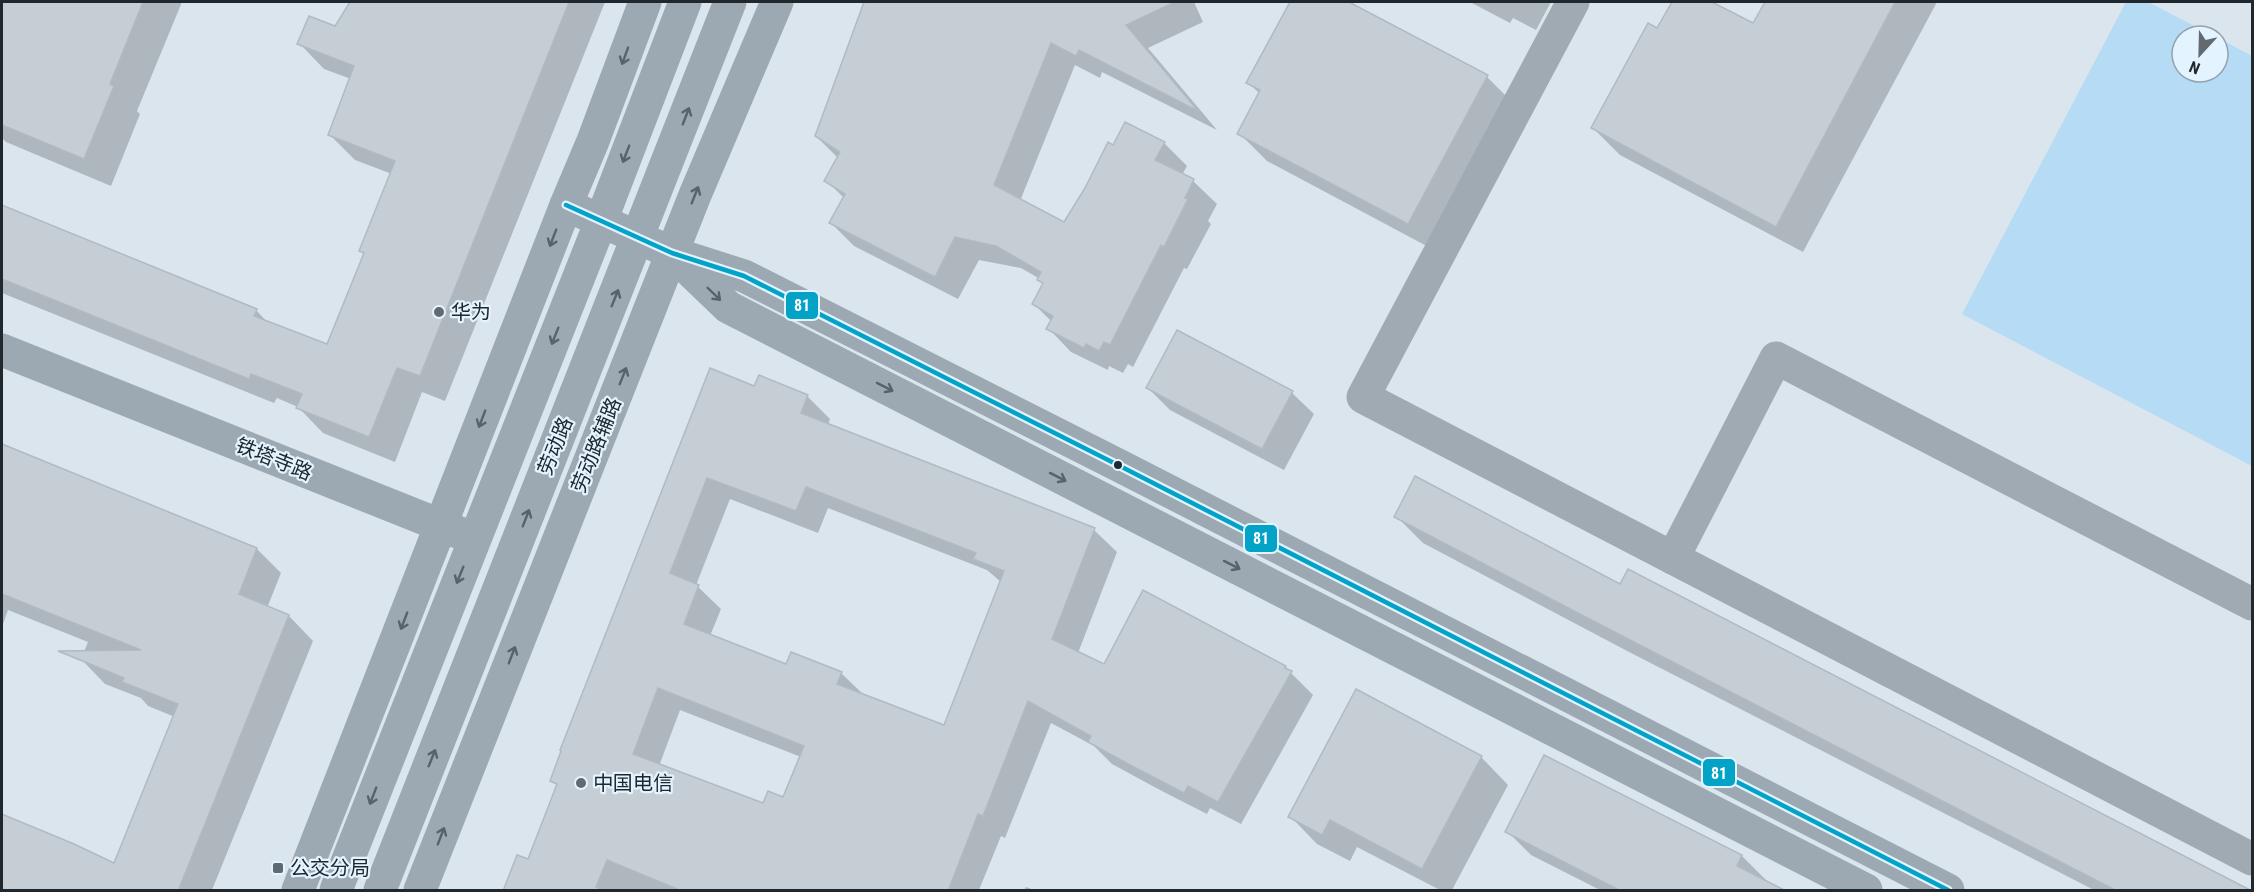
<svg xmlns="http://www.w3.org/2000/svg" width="2254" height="892" viewBox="0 0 2254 892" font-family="'Roboto Condensed','Noto Sans SC',sans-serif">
  <rect width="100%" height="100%" fill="#dae5ed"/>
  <path fill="#b6dbf4" d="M 2126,2 L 2148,2 L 2214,36 L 2182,36 L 2182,72 L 2218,72 L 2218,38 L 2252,56 L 2252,466 L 1962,314 Z"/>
  <g fill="#0003" fill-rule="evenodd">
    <path d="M 5,2 L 182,2 L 137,111 L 140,114 L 111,186 L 6,142 L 2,138 L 2,9 Z"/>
    <path d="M 352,2 L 605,2 L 445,401 L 422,392 L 395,462 L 323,433 L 298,407 L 277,398 L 274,403 L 2,293 L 2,206 L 256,310 L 268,323 L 328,346 L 365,255 L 361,251 L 392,174 L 355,160 L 329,134 L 351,79 L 324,69 L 299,43 L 336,28 Z"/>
    <path d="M 866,2 L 1194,2 L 1203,22 L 1148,48 L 1217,130 L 1102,72 L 1100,78 L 1075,65 L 1020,201 L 1065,224 L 1114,147 L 1164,143 L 1187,166 L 1182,175 L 1193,181 L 1217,204 L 1208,221 L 1211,224 L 1187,269 L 1184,268 L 1133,367 L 1128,364 L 1123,373 L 1109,366 L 1108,370 L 1071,352 L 1048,328 L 1052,322 L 1034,304 L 1044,285 L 1040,279 L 1021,268 L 979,260 L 958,299 L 854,246 L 831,223 L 844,198 L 826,180 L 838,158 L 816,136 Z"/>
    <path d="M 1291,2 L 1346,2 L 1487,77 L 1514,104 L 1436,251 L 1267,161 L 1239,133 L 1260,94 L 1248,82 Z"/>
    <path d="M 1470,2 L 1551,2 L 1536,30 L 1513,18 L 1510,23 Z"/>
    <path d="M 1680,2 L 1709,2 L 1754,25 L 1766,2 L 1937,2 L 1803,252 L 1620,155 L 1593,128 L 1658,30 L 1677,9 Z"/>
    <path d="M 755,388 L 807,396 L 830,419 L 828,425 L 1094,530 L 1117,552 L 1078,653 L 1104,666 L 1144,592 L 1286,668 L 1313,695 L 1241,824 L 1210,808 L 1207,814 L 1158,789 L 1112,764 L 1094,746 L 1051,723 L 1005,838 L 1001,836 L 979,890 L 505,890 L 529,861 L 558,786 L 552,781 L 561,750 ZM 730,499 L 818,533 L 828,508 L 987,570 L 1001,582 L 945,727 L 864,695 L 841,673 L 787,666 L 710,636 L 721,609 L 696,585 ZM 680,710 L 801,757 L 784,799 L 764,805 L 659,766 Z"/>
    <path d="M 1148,388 L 1292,393 L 1314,414 L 1284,470 L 1170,410 Z"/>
    <path d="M 2,446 L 257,549 L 281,573 L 267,608 L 289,616 L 313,641 L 212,890 L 2,890 L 2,816 L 73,845 L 115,865 L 175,717 L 148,706 L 141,698 L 105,684 L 81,659 L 88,642 L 8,610 L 2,627 Z"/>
    <path d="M 1396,516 L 1621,586 L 2249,890 L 2094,890 L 1631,653 L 1423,543 Z"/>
    <path d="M 1481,757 L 1508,785 L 1452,890 L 1440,890 L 1357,847 L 1350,861 L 1317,844 L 1290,816 Z"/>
    <path d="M 1545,757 L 1742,856 L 1766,880 L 1764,883 L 1779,890 L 1600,890 L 1531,855 L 1507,831 Z"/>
    <path d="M 1026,887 L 1034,890 L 1024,890 Z"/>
  </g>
  <g fill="#c6ced5" stroke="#b1bac0" stroke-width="1.5" fill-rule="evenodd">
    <path d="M 2,2 L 143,2 L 110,84 L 114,86 L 84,159 L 2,125 Z"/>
    <path d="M 350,2 L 569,2 L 420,376 L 397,368 L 369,437 L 296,408 L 302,394 L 251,374 L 249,379 L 2,279 L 2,205 L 257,309 L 254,316 L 327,344 L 364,253 L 359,251 L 395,161 L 328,135 L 354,66 L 297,44 L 309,16 L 335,26 Z"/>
    <path d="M 864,2 L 1175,2 L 1126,25 L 1198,111 L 1079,50 L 1076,56 L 1051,43 L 994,185 L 1064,222 L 1085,188 L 1108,142 L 1113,145 L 1125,122 L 1165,142 L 1155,160 L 1194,179 L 1185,198 L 1188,199 L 1164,247 L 1161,245 L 1110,345 L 1104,342 L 1099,351 L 1086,344 L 1084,348 L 1046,329 L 1053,316 L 1032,304 L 1043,283 L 1037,280 L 1041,272 L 996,246 L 955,237 L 935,277 L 829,223 L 845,194 L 824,181 L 840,152 L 815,136 Z"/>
    <path d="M 1290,2 L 1349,2 L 1488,75 L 1408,224 L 1237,134 L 1260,90 L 1246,83 Z"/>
    <path d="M 1672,2 L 1712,2 L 1753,23 L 1765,2 L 1895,2 L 1776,227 L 1591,128 L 1648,23 L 1657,28 Z"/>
    <path d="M 1177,330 L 1293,391 L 1262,449 L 1146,388 Z"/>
    <path d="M 710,368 L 754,386 L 759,375 L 808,395 L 801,413 L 1095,528 L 1052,639 L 1104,664 L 1143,590 L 1286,666 L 1285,668 L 1292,671 L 1218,802 L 1188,786 L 1184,793 L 1134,767 L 1088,742 L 1091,736 L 1028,701 L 983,816 L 978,814 L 948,891 L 682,891 L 607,860 L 596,887 L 602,891 L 503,891 L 517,855 L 528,859 L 557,784 L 550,781 L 561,751 L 560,750 ZM 707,478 L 796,511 L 806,487 L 976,553 L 973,559 L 1004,571 L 944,725 L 837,684 L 842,672 L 791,652 L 786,664 L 684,624 L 699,585 L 670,573 ZM 658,688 L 804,746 L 783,797 L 768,791 L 763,803 L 633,754 Z"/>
    <path d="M 2,444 L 257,548 L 239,594 L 289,615 L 178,891 L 2,891 L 2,814 L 74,844 L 114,863 L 178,704 L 122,682 L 124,678 L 58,651 L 141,650 L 2,594 Z"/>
    <path d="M 1415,476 L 1620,584 L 1628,569 L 2252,891 L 2117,891 L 1603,626 L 1394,517 Z"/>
    <path d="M 1356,689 L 1482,756 L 1422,869 L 1330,820 L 1322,835 L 1288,817 Z"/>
    <path d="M 1544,755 L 1742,855 L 1737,866 L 1786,891 L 1621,891 L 1505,832 Z"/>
  </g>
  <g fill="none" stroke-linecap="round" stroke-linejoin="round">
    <g stroke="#9faab2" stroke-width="33">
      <path d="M 1573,2 L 1363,397 L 2252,859"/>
      <path d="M 1673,558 L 1776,358 L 2252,604"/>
    </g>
    <g stroke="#9da9b2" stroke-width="33">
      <path d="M 566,205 L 672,253 L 744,276 L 1116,464 L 1948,890"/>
      <path d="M 678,259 L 728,307 L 1866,890"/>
      <path d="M 2,350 L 460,533"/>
      <path d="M 298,890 L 566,205 L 593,141 L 645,2"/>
      <path d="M 336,890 L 601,221 L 685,2"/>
      <path d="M 380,890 L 730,2"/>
      <path d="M 420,890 L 695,195 L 777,2"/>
    </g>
    <defs>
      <path id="bus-1" d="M 566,205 L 672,253 L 744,276 L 1116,464 L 1948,890"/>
    </defs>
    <use href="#bus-1" stroke="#e3f3ff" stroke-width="9"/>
    <use href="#bus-1" stroke="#02a3c6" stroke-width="4.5"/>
  </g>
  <defs><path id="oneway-shaft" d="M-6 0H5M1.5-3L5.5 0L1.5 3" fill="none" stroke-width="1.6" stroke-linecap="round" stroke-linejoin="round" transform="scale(1.5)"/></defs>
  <g stroke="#586269">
    <use href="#oneway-shaft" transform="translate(625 56) rotate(110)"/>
    <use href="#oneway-shaft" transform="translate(686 116) rotate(-69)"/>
    <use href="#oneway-shaft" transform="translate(626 154) rotate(111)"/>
    <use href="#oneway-shaft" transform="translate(695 195) rotate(-68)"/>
    <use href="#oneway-shaft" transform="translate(553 238) rotate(111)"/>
    <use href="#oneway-shaft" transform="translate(714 294) rotate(44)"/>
    <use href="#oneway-shaft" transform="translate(615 298) rotate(-68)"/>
    <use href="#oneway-shaft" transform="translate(555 336) rotate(112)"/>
    <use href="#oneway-shaft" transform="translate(623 376) rotate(-68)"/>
    <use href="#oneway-shaft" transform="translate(885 387) rotate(27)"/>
    <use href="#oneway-shaft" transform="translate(482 419) rotate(111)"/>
    <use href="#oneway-shaft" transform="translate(1058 477) rotate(27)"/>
    <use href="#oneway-shaft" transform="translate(526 518) rotate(-69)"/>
    <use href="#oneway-shaft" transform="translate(1232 565) rotate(27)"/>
    <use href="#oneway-shaft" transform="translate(460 575) rotate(112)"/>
    <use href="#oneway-shaft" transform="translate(404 621) rotate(111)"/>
    <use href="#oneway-shaft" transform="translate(512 655) rotate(-69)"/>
    <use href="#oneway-shaft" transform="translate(432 758) rotate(-68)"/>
    <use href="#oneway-shaft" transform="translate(373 796) rotate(111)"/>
    <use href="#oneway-shaft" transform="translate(441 836) rotate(-69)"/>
  </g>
  <g fill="#616a70" stroke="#e3f3ff" stroke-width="2">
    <circle cx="439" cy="312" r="6"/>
    <circle cx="581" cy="783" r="6"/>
    <rect x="272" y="862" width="12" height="12" rx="3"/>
  </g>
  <circle fill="#20282d" stroke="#e3f3ff" stroke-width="2" cx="1118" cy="465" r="5"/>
  <g text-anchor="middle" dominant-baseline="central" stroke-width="4.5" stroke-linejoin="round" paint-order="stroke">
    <g font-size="20" fill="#20282d" stroke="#e3f3ff" text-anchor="start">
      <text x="451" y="312">华为</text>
      <text x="593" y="783">中国电信</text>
      <text x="290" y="868">公交分局</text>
    </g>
    <g font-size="20" fill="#20282d" stroke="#e3f3ff">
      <text transform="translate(596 445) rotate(-68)">劳动路辅路</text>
      <text transform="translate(555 446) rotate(-68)">劳动路</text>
      <text transform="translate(274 459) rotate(22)">铁塔寺路</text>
    </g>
  </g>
  <g stroke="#e3f3ff" stroke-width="2">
    <rect x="785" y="291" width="34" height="29" rx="6" fill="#02a3c6"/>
    <rect x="1244" y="524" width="34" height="29" rx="6" fill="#02a3c6"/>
    <rect x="1702" y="758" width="34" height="29" rx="6" fill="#02a3c6"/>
  </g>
  <g font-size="16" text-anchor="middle" font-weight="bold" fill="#fff">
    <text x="802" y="311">81</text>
    <text x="1261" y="544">81</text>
    <text x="1719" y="779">81</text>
  </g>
  <rect width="2254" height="892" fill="none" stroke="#20282d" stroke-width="6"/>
  <g transform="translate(2200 54) rotate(202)"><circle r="28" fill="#e3f3ff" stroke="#95a2ab" stroke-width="1.5"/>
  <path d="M0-4.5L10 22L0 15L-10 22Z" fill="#616a70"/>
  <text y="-9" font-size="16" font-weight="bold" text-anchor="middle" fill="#20282d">N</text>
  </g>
</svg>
